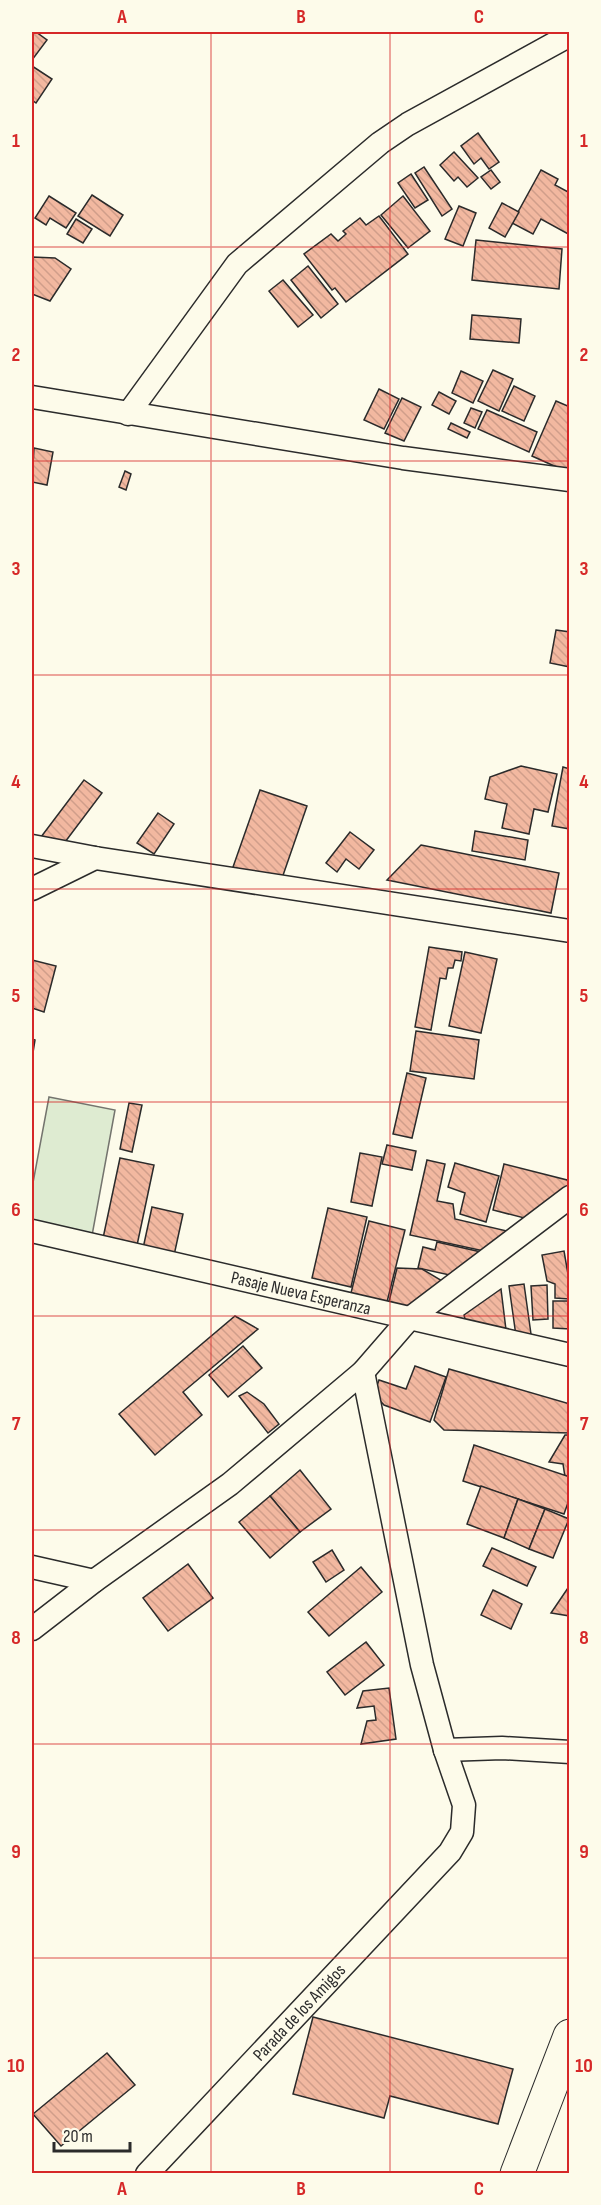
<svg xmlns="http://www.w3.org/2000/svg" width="601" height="2205" viewBox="0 0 601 2205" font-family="'Sofia Sans Condensed',sans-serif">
  <defs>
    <pattern id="building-back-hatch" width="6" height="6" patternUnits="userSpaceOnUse" patternTransform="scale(1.5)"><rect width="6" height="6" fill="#f2b8a0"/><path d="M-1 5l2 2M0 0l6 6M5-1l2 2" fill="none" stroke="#d09e8a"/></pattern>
  </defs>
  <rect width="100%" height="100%" fill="#fdfbea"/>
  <path fill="#deebd1" stroke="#74746e" stroke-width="1.5" d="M 49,1097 L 115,1110 L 91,1241 L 32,1230 L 32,1188 Z"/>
  <g fill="url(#building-back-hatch)" stroke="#2b2b2b" stroke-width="1.5">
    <path d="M 32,32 L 36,32 L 47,40 L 32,60 Z"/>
    <path d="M 32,66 L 52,79 L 36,103 L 32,100 Z"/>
    <path d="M 478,133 L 499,162 L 489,169 L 481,158 L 474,164 L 461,146 Z"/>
    <path d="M 454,152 L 478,178 L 467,187 L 458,177 L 454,181 L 440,165 Z"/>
    <path d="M 424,167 L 452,209 L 442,216 L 415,173 Z"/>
    <path d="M 491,170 L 500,182 L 491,189 L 481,177 Z"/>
    <path d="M 541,170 L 558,179 L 555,185 L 570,193 L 570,235 L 541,219 L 533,234 L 512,223 Z"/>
    <path d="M 411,174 L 428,200 L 415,208 L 398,183 Z"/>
    <path d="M 92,195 L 123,215 L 110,236 L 78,216 Z"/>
    <path d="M 49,196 L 76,213 L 66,228 L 50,218 L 46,225 L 35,218 Z"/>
    <path d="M 403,196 L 430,231 L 408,248 L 381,215 Z"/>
    <path d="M 502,203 L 519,212 L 505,237 L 489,228 Z"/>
    <path d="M 459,206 L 476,213 L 463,246 L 445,239 Z"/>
    <path d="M 379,216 L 408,254 L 346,302 L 335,288 L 332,290 L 304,254 L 331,234 L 338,241 L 346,234 L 343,231 L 360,218 L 366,225 Z"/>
    <path d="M 76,219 L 92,229 L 83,243 L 67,234 Z"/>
    <path d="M 476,240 L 562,249 L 559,289 L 472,280 Z"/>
    <path d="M 32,257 L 55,258 L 71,269 L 50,301 L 32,294 Z"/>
    <path d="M 308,266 L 338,304 L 321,318 L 291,280 Z"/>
    <path d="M 283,280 L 313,315 L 298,327 L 269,291 Z"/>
    <path d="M 472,315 L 521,319 L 519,343 L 470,339 Z"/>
    <path d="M 493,370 L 513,379 L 499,411 L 478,401 Z"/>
    <path d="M 461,371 L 483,381 L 473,403 L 452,393 Z"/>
    <path d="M 514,386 L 535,396 L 524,421 L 502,411 Z"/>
    <path d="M 379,389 L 399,399 L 384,429 L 364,420 Z"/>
    <path d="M 439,392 L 456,401 L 449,414 L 432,405 Z"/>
    <path d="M 402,398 L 421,407 L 404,441 L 385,433 Z"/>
    <path d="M 556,401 L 570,407 L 570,473 L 532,456 Z"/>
    <path d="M 471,408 L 482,412 L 475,428 L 464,423 Z"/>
    <path d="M 487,410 L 537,432 L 529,452 L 478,429 Z"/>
    <path d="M 451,423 L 470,432 L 467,438 L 448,429 Z"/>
    <path d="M 34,448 L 53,452 L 47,485 L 32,482 Z"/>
    <path d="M 125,471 L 131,474 L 126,490 L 119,487 Z"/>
    <path d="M 556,630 L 570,632 L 570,667 L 550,663 Z"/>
    <path d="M 521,766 L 557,774 L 548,812 L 534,809 L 529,834 L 502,828 L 507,804 L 485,799 L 490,777 Z"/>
    <path d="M 563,767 L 570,769 L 570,829 L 552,826 Z"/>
    <path d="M 84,780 L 102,793 L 62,846 L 41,837 Z"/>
    <path d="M 260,790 L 307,806 L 280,884 L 233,867 Z"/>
    <path d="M 158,813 L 174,824 L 154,854 L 137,843 Z"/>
    <path d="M 475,831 L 528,840 L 525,860 L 472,851 Z"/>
    <path d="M 350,832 L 374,850 L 359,869 L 346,859 L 337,872 L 326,863 Z"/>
    <path d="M 421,845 L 559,873 L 551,913 L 387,880 Z"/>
    <path d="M 429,947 L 462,952 L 461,961 L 455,960 L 453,968 L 448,968 L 446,979 L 440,978 L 431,1030 L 415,1027 Z"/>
    <path d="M 465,952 L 497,959 L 481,1033 L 449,1026 Z"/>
    <path d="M 32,960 L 56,966 L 44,1012 L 32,1008 Z"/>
    <path d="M 416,1031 L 479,1040 L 474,1079 L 410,1071 Z"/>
    <path d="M 32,1039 L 35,1040 L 32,1059 Z"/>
    <path d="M 407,1073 L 426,1078 L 412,1138 L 393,1134 Z"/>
    <path d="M 129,1103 L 142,1105 L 132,1152 L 120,1149 Z"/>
    <path d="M 387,1145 L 416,1151 L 412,1170 L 382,1164 Z"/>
    <path d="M 360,1153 L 382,1157 L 372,1206 L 351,1202 Z"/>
    <path d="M 120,1158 L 154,1165 L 136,1250 L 102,1243 Z"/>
    <path d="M 427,1160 L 445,1164 L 437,1201 L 453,1204 L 455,1219 L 520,1234 L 493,1253 L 410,1235 Z"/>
    <path d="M 455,1163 L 499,1176 L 486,1222 L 460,1214 L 465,1193 L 448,1187 Z"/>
    <path d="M 504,1164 L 567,1180 L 570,1186 L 532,1220 L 493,1210 Z"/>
    <path d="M 152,1207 L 183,1214 L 173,1260 L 142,1253 Z"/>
    <path d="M 328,1208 L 367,1217 L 351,1287 L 312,1278 Z"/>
    <path d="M 369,1221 L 405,1230 L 387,1302 L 351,1293 Z"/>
    <path d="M 437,1242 L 481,1252 L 454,1276 L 418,1268 L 423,1247 L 435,1250 Z"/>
    <path d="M 564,1251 L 569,1280 L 569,1299 L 555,1298 L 555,1284 L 547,1281 L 542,1255 Z"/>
    <path d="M 397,1268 L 422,1269 L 444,1282 L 401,1315 L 387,1310 Z"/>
    <path d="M 524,1284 L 531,1334 L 516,1336 L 509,1286 Z"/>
    <path d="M 547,1285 L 548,1319 L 533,1320 L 531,1286 Z"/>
    <path d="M 501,1289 L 507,1338 L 468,1331 L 464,1315 Z"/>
    <path d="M 553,1301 L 570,1301 L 570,1329 L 553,1328 Z"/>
    <path d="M 235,1316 L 258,1329 L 183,1392 L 202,1415 L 155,1455 L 119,1414 Z"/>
    <path d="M 243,1346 L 262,1368 L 228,1397 L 209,1375 Z"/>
    <path d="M 415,1366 L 446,1377 L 430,1422 L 384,1405 L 374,1394 L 379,1380 L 406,1389 Z"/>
    <path d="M 449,1369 L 570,1404 L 570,1433 L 444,1430 L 434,1420 Z"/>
    <path d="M 247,1392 L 264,1404 L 279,1424 L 268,1433 L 239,1396 Z"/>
    <path d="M 565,1435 L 570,1435 L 570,1479 L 565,1477 L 563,1464 L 549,1462 Z"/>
    <path d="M 474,1445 L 570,1477 L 570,1497 L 564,1514 L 463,1481 Z"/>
    <path d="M 300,1470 L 331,1509 L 300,1532 L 270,1496 Z"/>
    <path d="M 481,1486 L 518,1499 L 504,1538 L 467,1524 Z"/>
    <path d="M 270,1496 L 300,1532 L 270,1558 L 239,1522 Z"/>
    <path d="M 518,1499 L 545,1509 L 529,1549 L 504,1538 Z"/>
    <path d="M 545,1509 L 569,1519 L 553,1558 L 529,1549 Z"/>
    <path d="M 492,1548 L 536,1567 L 527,1586 L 483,1566 Z"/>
    <path d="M 332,1550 L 344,1570 L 326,1582 L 313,1562 Z"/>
    <path d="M 188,1564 L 213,1598 L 168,1631 L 143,1598 Z"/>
    <path d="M 361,1567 L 382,1592 L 329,1636 L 308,1612 Z"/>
    <path d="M 570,1585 L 570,1616 L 551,1613 Z"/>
    <path d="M 493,1590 L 522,1604 L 511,1629 L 481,1615 Z"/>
    <path d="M 366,1642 L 384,1665 L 345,1695 L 327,1672 Z"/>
    <path d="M 389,1688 L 396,1739 L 361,1744 L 367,1721 L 376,1720 L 374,1706 L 357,1708 L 363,1691 Z"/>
    <path d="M 313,2017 L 513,2069 L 498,2124 L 390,2096 L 384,2118 L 293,2094 Z"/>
    <path d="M 107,2053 L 135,2085 L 61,2146 L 33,2114 Z"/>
  </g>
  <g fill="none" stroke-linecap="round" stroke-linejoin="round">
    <defs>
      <g id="minor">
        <path d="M 32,397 L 403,458 L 570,480"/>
        <path d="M 128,414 L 237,264 L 380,143 L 408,124 L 570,35"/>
        <path d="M 32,846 L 95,858 L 570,931"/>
        <path d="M 32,889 L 95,858"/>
        <path id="s1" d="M 32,1231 L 570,1355"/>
        <path d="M 32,1567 L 94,1581"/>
        <path d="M 32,1629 L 94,1581 L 230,1484 L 363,1372 L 409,1319 L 570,1197"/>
        <path d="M 445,1750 L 502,1748 L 570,1752"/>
        <path id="s2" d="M 147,2174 L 450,1852 L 462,1832 L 464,1805 L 445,1750 L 422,1665 L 363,1372"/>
      </g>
      <path id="secondary" d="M 517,2174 L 570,2036"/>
    </defs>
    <use href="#minor" stroke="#2b2b2b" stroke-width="25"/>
    <use href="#secondary" stroke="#2b2b2b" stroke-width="35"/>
    <use href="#minor" stroke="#fdfbea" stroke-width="22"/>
    <use href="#secondary" stroke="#fdfbea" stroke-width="33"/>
  </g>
  <path fill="none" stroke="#d62828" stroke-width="1.5" stroke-opacity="0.55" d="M 211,32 L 211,2174M 390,32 L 390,2174M 32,247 L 570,247M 32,461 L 570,461M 32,675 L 570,675M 32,889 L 570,889M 32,1102 L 570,1102M 32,1316 L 570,1316M 32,1530 L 570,1530M 32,1744 L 570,1744M 32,1958 L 570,1958"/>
  <g text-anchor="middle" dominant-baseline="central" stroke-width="4.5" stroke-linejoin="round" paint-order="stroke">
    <g font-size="18" fill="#2b2b2b" stroke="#fdfbea">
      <text stroke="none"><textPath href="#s1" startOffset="276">Pasaje Nueva Esperanza</textPath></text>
      <text stroke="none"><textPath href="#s2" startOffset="222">Parada de los Amigos</textPath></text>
    </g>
  </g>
  <rect width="601" height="2205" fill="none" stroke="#fdfbea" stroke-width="66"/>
  <path d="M54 2142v9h76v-9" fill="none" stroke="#2b2b2b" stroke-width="3"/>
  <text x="63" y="2142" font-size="18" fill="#2b2b2b" stroke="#fdfbea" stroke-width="4.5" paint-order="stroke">20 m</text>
  <rect x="33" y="33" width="535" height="2139" fill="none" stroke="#d62828" stroke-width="2"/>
  <g font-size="20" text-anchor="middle" font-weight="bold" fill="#d62828">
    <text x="122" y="23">A</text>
    <text x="301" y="23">B</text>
    <text x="479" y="23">C</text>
    <text x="16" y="147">1</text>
    <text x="584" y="147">1</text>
    <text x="16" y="361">2</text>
    <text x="584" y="361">2</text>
    <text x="16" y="575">3</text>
    <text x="584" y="575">3</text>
    <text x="16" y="788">4</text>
    <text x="584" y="788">4</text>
    <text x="16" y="1002">5</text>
    <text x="584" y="1002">5</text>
    <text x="16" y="1216">6</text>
    <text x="584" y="1216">6</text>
    <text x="16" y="1430">7</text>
    <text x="584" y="1430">7</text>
    <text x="16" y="1644">8</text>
    <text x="584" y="1644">8</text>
    <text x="16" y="1858">9</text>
    <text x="584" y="1858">9</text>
    <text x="16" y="2072">10</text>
    <text x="584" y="2072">10</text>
    <text x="122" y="2195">A</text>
    <text x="301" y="2195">B</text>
    <text x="479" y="2195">C</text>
  </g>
</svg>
